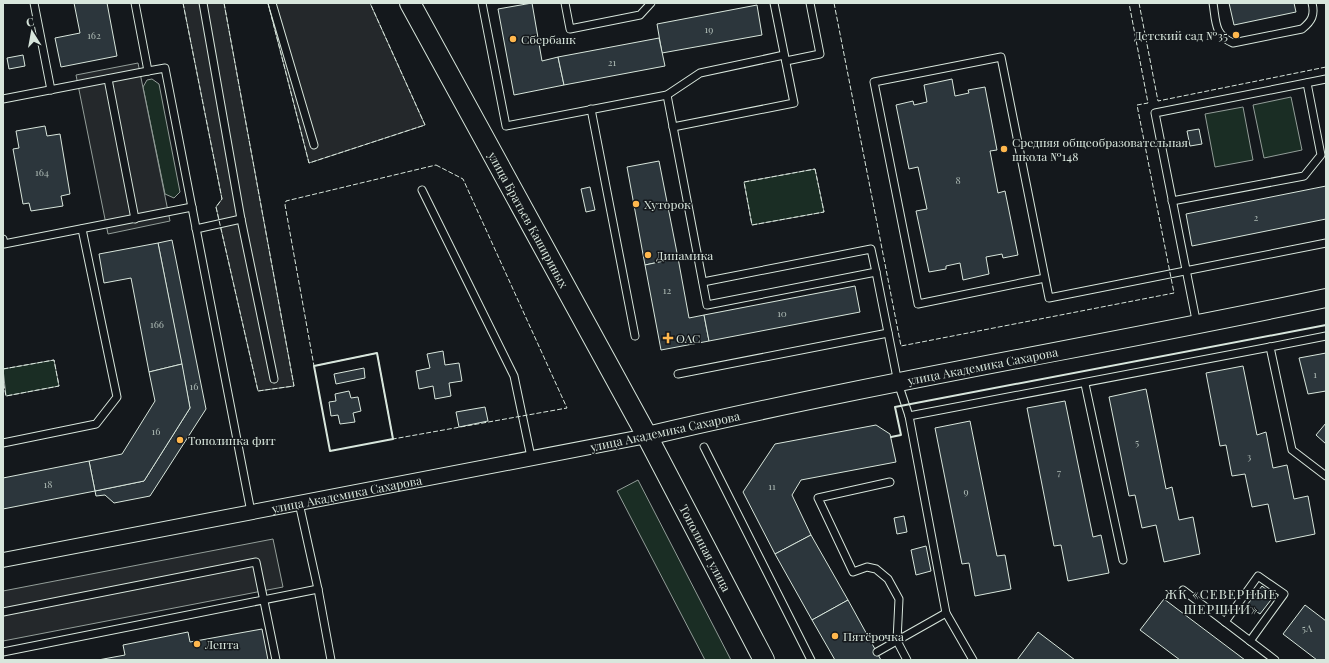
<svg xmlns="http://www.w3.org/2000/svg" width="1329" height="663" viewBox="0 0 1329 663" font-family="'Playfair Display',serif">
  <rect width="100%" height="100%" fill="#14181c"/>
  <g fill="#1a2d24" stroke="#939e99">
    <path d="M 152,79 L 159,84 L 180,192 L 174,198 L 165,194 L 143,87 L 147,80 Z"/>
    <path d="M 1291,97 L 1302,150 L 1264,158 L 1253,105 Z"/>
    <path d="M 1243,107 L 1253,160 L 1215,167 L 1205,114 Z"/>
    <path d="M 815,169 L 824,212 L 752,225 L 744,182 Z"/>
    <path d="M 54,360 L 59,386 L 6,396 L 3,369 Z"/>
    <path d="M 638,480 L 731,660 L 705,660 L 617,491 Z"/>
  </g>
  <g fill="#24282b" stroke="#939e99">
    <path d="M 183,3 L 224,3 L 294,386 L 258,391 L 216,207 L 222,199 Z"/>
    <path d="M 268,3 L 370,3 L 425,125 L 309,163 Z"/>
    <path d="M 138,63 L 170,221 L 108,234 L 76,75 Z"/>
    <path d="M 273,539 L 283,587 L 3,641 L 3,591 Z"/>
  </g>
  <g fill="#2c363c" stroke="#d8e6dc">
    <path d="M 74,3 L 107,3 L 117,56 L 61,67 L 55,38 L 80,33 Z"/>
    <path d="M 532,3 L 542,61 L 558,57 L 564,85 L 514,95 L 498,9 Z"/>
    <path d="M 1229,3 L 1294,3 L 1296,12 L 1234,25 Z"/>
    <path d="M 757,5 L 762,35 L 662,53 L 657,24 Z"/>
    <path d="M 659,38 L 665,66 L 564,85 L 558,57 Z"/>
    <path d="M 23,55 L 25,66 L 9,69 L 7,58 Z"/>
    <path d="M 952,79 L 955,96 L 969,93 L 968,90 L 985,87 L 997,150 L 990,151 L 998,193 L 1005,191 L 1018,255 L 1003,258 L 1002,254 L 986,257 L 989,274 L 963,280 L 960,263 L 946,266 L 946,269 L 929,272 L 916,211 L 927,209 L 918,167 L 909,169 L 896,105 L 913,101 L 914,105 L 927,102 L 924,85 Z"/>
    <path d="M 45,126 L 47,136 L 60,134 L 70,194 L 61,196 L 63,206 L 31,211 L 29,203 L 23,204 L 13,149 L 19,148 L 16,131 Z"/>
    <path d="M 1199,129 L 1202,144 L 1190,146 L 1187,131 Z"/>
    <path d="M 659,161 L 678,258 L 645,265 L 627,167 Z"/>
    <path d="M 1326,186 L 1326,219 L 1192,246 L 1186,214 Z"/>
    <path d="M 590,187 L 595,210 L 586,212 L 581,189 Z"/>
    <path d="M 172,240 L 206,409 L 150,496 L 114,503 L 105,495 L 96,496 L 95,491 L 144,481 L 190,408 L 158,243 Z"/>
    <path d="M 158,243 L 182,364 L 149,372 L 131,278 L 104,283 L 99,254 Z"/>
    <path d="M 678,258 L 689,318 L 704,315 L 709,341 L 661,350 L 645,265 Z"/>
    <path d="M 855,286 L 860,312 L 709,341 L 704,315 Z"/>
    <path d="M 443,351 L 445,365 L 459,363 L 462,381 L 449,383 L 451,396 L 435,399 L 433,386 L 419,389 L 416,371 L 430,368 L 427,354 Z"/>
    <path d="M 1326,353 L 1326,391 L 1308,394 L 1299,358 Z"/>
    <path d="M 182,364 L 190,408 L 144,481 L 95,491 L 89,461 L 122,454 L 155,401 L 149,372 Z"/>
    <path d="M 1243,366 L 1257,435 L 1266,432 L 1273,468 L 1287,465 L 1294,499 L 1308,496 L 1315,534 L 1276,542 L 1268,504 L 1252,507 L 1245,474 L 1232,476 L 1226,445 L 1220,446 L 1206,373 Z"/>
    <path d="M 364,368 L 365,378 L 336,384 L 334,374 Z"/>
    <path d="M 1146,389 L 1166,489 L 1172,487 L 1179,520 L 1193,517 L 1200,554 L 1164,562 L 1156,525 L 1142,528 L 1135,495 L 1129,496 L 1109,397 Z"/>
    <path d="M 349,391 L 351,398 L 358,397 L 361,411 L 353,413 L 355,422 L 340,424 L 338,415 L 331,416 L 329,402 L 336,401 L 335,394 Z"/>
    <path d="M 1065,401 L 1093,537 L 1101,535 L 1109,573 L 1068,581 L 1061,545 L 1054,546 L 1027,408 Z"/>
    <path d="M 485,407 L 488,421 L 459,427 L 456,412 Z"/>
    <path d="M 970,421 L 997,556 L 1005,555 L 1011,589 L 975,596 L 969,563 L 962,564 L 935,428 Z"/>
    <path d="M 1326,423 L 1326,444 L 1316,435 Z"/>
    <path d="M 876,425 L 890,434 L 896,462 L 801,480 L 792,495 L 811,535 L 775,554 L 743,492 L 775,444 Z"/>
    <path d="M 89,461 L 95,491 L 3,509 L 3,478 Z"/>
    <path d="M 904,516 L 907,532 L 897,534 L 894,518 Z"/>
    <path d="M 811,535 L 848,600 L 812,620 L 775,554 Z"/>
    <path d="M 926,546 L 931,571 L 916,575 L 911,550 Z"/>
    <path d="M 1262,586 L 1274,596 L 1260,614 L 1247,605 Z"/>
    <path d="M 1164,599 L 1245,660 L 1180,660 L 1140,630 Z"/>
    <path d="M 848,600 L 881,660 L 835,660 L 812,620 Z"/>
    <path d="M 1305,605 L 1326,621 L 1326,660 L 1317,660 L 1283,634 Z"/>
    <path d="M 262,629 L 268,660 L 98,660 L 125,655 L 123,645 L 188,632 L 190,642 Z"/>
    <path d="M 1038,632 L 1075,660 L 1017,660 Z"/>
  </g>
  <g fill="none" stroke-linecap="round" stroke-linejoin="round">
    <defs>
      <g id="service">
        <path d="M 34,3 L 51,90"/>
        <path d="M 135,3 L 148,71 L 165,68 L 251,512"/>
        <path d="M 203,3 L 241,219 L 274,379"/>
        <path d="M 272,3 L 314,145"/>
        <path d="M 482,3 L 506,126 L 667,95 L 700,73 L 784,55"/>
        <path d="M 565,3 L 570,29 L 640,15 L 651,3"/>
        <path d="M 1213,3 C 1216,21 1214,35 1233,43 L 1302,29 C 1312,21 1315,15 1312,3"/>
        <path d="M 786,61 L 820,54 L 810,3"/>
        <path d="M 108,79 L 135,219"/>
        <path d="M 667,95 L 707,305 L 876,272 L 898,383 L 909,416"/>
        <path d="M 3,99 L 148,71"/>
        <path d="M 591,109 L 635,336"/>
        <path d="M 673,127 L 794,103 L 774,3"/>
        <path d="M 422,190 L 514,376 L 531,457"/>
        <path d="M 1172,201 L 1304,176 L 1321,155 L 1307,83"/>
        <path d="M 196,229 L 241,219"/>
        <path d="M 3,239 L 4,244 L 192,207"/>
        <path d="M 1045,278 L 918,304 L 874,82 L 1001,57 L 1049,298 L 1326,243"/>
        <path d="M 703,282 L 871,249 L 876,272"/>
        <path d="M 1197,325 L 1155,113 L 1326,79"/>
        <path d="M 1326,336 L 1270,347 L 1292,450 L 1326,476"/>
        <path d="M 678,374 L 888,333"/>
        <path d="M 1085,384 L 1123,560"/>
        <path d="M 3,443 L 96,424 L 117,397 L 82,229"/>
        <path d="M 704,447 L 811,660"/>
        <path d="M 890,482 L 818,498 L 853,572 L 867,567 L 876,569 L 888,579 L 899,599 L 897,641 L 907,660"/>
        <path d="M 318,589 L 331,660"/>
        <path d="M 1183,590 L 1275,660"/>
        <path d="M 3,612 L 256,562 L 276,660"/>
        <path d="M 1225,622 L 1258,576 L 1284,594 L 1250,641"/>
        <path d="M 3,652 L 318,589 L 299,503"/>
        <path d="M 877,652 L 946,613"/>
        <path d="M 973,660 L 946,613 L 909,416 L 1270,347"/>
      </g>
      <g id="minor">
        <path id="s1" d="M 3,560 L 647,436"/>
      </g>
      <g id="tertiary">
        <path id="s2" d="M 647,436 C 871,383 1100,346 1326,298"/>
      </g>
      <g id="secondary">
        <path id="s3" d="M 410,3 L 647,436 L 764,660"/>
      </g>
    </defs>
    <use href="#service" stroke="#d8e6dc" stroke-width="9"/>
    <use href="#minor" stroke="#d8e6dc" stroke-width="16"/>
    <use href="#tertiary" stroke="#d8e6dc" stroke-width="20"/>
    <use href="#secondary" stroke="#d8e6dc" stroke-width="22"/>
    <use href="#service" stroke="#14181c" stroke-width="7"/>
    <use href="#minor" stroke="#14181c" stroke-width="14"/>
    <use href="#tertiary" stroke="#14181c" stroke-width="18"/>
    <use href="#secondary" stroke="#14181c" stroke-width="20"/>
    <g stroke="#d8e6dc" stroke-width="1" stroke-dasharray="5 2" stroke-linecap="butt">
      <path d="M 183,3 L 222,199 L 216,207 L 258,391 L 294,386 L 224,3"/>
      <path d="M 268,3 L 309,163 L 425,125 L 370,3"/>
      <path d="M 834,3 L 901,346 L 1174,293 L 1137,105 L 1148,103 L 1129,3"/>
      <path d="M 1139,3 L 1158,101 L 1326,67"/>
      <path d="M 436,165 L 463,179 L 567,408 L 393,439 L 377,353 L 314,366 L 285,205 L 286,201 Z"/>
      <path d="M 815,169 L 824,212 L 752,225 L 744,182 Z"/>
      <path d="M 3,369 L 54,360 L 59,386 L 6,396 L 3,381"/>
    </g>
    <g stroke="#d8e6dc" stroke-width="2">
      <path d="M 377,353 L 393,439 L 330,451 L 314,366 Z"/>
      <path d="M 891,437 L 901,435 L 895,407 L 1326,325"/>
    </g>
  </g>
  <g fill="#ffb74d" stroke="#14181c" stroke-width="1.5">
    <circle cx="1236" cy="35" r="4"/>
    <circle cx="513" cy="39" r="4"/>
    <circle cx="1004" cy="149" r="4"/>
    <circle cx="636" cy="204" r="4"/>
    <circle cx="648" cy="255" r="4"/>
    <path d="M666 332h4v4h4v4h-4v4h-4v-4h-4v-4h4z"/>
    <circle cx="180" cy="440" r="4"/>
    <circle cx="835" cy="636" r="4"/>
    <circle cx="197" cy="644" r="4"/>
  </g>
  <g text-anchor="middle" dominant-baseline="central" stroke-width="3" stroke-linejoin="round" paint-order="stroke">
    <g font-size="10" fill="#adbab4">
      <text x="709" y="29">19</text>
      <text x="94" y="35">162</text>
      <text x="612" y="62">21</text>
      <text x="42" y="172">164</text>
      <text x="958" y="180">8</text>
      <text x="1256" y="217">2</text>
      <text x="667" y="290">12</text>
      <text x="782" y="313">10</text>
      <text x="157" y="324">166</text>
      <text x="1315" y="374">1</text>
      <text x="194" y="386">16</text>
      <text x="156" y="431">16</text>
      <text x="1137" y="442">5</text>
      <text x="1249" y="456">3</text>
      <text x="1059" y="472">7</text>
      <text x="48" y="484">18</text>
      <text x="772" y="486">11</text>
      <text x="966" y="491">9</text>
      <text x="1307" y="628">5А</text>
    </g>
    <g font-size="12" fill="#d8e6dc" stroke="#14181c" text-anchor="start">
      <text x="1228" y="35" text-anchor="end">Детский сад №35</text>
      <text x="521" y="39">Сбербанк</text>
      <text x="1012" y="142">Средняя общеобразовательная<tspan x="1012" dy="14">школа №148</tspan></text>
      <text x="644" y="204">Хуторок</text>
      <text x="656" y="255">Динамика</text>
      <text x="676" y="338">ОАС</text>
      <text x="188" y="440">Тополинка фит</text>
      <text x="843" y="636">Пятёрочка</text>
      <text x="205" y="644">Лента</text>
    </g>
    <g font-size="12" fill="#d8e6dc" stroke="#14181c">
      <text stroke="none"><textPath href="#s3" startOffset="247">улица Братьев Кашириных</textPath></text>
      <text stroke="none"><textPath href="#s2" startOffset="343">улица Академика Сахарова</textPath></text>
      <text transform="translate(665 431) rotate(-12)">улица Академика Сахарова</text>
      <text stroke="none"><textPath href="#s1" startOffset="350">улица Академика Сахарова</textPath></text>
      <text stroke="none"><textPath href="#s3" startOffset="620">Тополиная улица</textPath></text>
    </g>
    <g font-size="13" letter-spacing="1" fill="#d8e6dc" stroke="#14181c">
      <text x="1221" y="593">ЖК «СЕВЕРНЫЕ<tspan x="1221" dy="15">ШЕРШНИ»</tspan></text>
    </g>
  </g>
  <rect width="1329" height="663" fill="none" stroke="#d8e6dc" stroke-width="8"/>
  <g transform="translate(32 32) rotate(349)" stroke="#14181c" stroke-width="3" paint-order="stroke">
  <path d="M0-3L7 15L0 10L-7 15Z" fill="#d8e6dc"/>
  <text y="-6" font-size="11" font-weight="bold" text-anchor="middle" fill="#d8e6dc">С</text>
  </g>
</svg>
